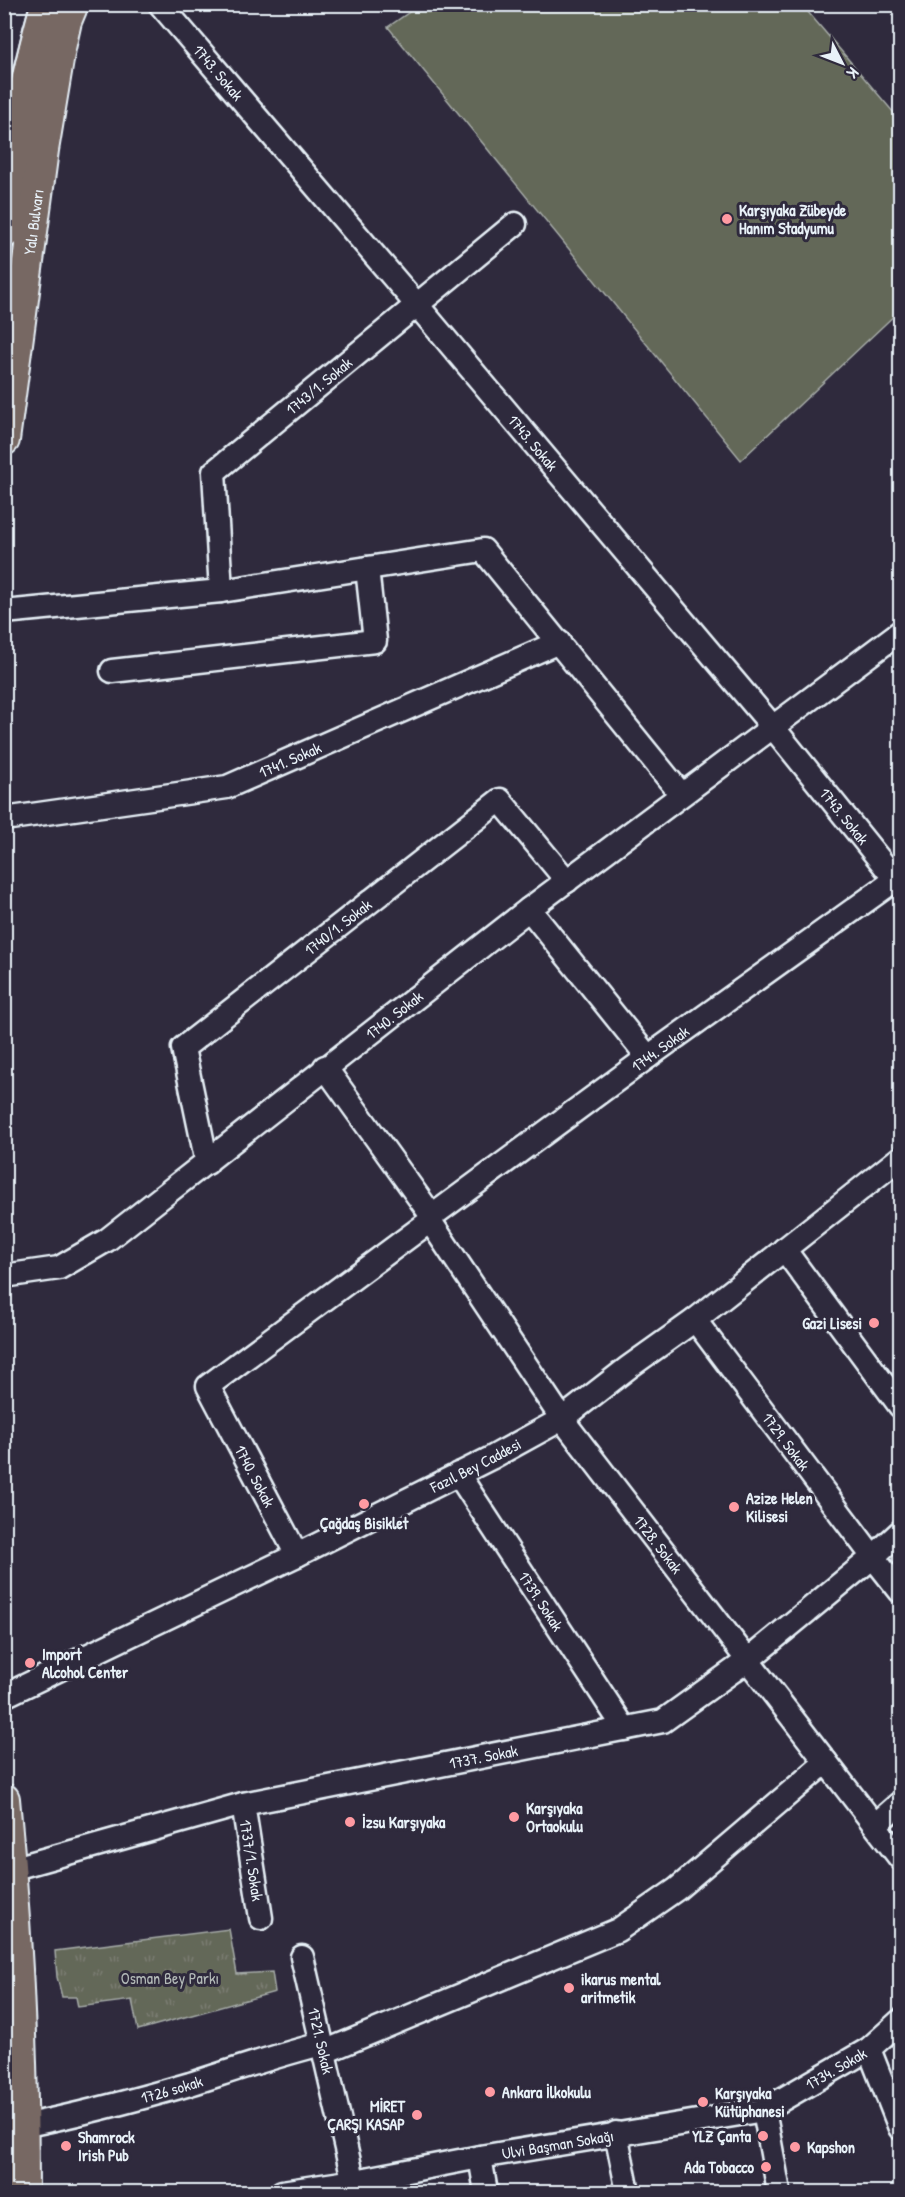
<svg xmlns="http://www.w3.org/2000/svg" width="905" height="2197" viewBox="0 0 905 2197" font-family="'Patrick Hand',sans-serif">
  <defs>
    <pattern id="park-tufts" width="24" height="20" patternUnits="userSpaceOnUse" patternTransform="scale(1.5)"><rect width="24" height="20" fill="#646759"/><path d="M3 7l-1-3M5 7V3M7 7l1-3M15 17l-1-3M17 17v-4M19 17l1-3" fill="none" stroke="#7a7d72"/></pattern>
  </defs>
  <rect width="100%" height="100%" fill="#2f2a3d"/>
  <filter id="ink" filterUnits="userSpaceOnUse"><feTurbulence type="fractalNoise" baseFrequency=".0167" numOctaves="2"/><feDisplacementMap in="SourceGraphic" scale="12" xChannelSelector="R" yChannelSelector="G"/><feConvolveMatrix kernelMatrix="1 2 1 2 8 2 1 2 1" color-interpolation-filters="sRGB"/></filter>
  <g filter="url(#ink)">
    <path fill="url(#park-tufts)" stroke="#a6aca8" stroke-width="1.5" d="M 229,1929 L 237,1974 L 272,1972 L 275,1992 L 138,2030 L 132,2000 L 78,2007 L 76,1997 L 62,1997 L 57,1977 L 55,1951 Z"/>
    <path fill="#646759" stroke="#a6aca8" stroke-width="1.5" d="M 421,4 L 802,5 L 900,120 L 900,310 L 741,460 L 388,27 Z"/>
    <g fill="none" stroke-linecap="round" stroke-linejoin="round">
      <defs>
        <g id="minor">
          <path id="s1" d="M 160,4 L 417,305 L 772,726 L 900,885"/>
          <path id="s2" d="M 221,591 L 214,472 L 515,224"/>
          <path d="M 4,612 L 221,591 L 483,550 L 681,794"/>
          <path d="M 112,671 L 375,641 L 367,568"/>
          <path id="s3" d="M 4,819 L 227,787 L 559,642"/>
          <path d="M 529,909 L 648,1057"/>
          <path d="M 325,1067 L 432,1216"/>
          <path id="s4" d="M 207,1163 L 183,1048 L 500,800 L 567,881"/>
          <path id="s5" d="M 430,1221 L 562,1419 L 900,1858"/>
          <path d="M 784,1249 L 900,1406"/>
          <path id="s6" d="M 4,1276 L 59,1268 L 107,1240 L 529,909 L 900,632"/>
          <path id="s7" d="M 695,1320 L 873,1557 L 900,1591"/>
          <path id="s8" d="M 458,1474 L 625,1729"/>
          <path id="s9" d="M 297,1555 L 208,1386 L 430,1221 L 432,1216 L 648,1057 L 895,880"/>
          <path id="s10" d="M 4,1696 L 297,1555 L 491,1458 L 562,1419 L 629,1367 L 695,1320 L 900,1158"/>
          <path id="s11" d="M 243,1804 L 261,1918"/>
          <path d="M 875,1825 L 900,1803"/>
          <path id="s12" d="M 11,1869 L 243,1804 L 663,1721 L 748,1660 L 873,1557 L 900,1532"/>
          <path id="s13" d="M 302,1957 L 356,2192"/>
          <path d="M 869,2049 L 900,2128"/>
          <path d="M 324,2052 L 618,1930 L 677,1889 L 826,1762"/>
          <path d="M 764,2110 L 779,2192"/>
          <path id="s14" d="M 22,2126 C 78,2115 135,2100 190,2084 C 234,2070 277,2055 322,2044"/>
          <path d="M 616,2133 L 628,2192"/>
          <path d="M 480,2157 L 486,2192"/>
          <path id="s15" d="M 282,2192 L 355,2181 L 480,2157 L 764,2110 L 869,2049 L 900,2021"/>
        </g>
        <g id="major">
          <path d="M 4,233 L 27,78 L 46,4"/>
          <path id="s16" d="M 4,440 L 43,150 L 60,48 L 66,21 L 73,4"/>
          <path d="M 4,1799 C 17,1930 23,2061 23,2192"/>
        </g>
      </defs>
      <use href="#minor" stroke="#e8f1f8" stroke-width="27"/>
      <use href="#major" stroke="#e8f1f8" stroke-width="34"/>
      <use href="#minor" stroke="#2f2a3d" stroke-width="22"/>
      <use href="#major" stroke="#776864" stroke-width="30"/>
      <g stroke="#e8f1f8" stroke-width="1.5">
        <path d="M 4,6 L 5,4"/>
        <path d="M 4,112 L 23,27 L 30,4"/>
      </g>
    </g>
  </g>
  <g fill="#ff9aa2" stroke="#2f2a3d" stroke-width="2">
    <circle cx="727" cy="219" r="6"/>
    <circle cx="874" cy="1323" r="6"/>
    <circle cx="364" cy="1504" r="6"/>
    <circle cx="734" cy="1507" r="6"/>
    <circle cx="30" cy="1663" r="6"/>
    <circle cx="514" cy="1817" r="6"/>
    <circle cx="350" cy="1822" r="6"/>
    <circle cx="569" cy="1988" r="6"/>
    <circle cx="490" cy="2092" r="6"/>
    <circle cx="703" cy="2102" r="6"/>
    <circle cx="417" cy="2115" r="6"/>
    <circle cx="763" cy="2136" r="6"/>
    <circle cx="66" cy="2146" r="6"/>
    <circle cx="795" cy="2147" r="6"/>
    <circle cx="766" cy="2167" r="6"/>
  </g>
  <g text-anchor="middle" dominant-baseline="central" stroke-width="6" stroke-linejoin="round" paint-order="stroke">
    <g font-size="16" fill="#e8f1f8" stroke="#2f2a3d">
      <text stroke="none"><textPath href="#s1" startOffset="90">1743. Sokak</textPath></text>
      <text stroke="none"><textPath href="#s16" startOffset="220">Yalı Bulvarı</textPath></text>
      <text stroke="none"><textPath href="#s2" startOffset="255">1743/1. Sokak</textPath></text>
      <text stroke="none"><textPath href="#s1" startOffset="576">1743. Sokak</textPath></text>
      <text stroke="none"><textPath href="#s3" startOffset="294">1741. Sokak</textPath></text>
      <text stroke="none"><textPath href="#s1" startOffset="1062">1743. Sokak</textPath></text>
      <text stroke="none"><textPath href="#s4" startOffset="314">1740/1. Sokak</textPath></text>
      <text stroke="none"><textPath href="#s6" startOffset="476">1740. Sokak</textPath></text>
      <text stroke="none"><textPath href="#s9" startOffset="756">1744. Sokak</textPath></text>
      <text stroke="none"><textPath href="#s7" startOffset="152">1729. Sokak</textPath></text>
      <text stroke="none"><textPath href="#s10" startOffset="525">Fazıl Bey Caddesi</textPath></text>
      <text transform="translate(255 1476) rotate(62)">1740. Sokak</text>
      <text stroke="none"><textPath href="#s5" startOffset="396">1728. Sokak</textPath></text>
      <text stroke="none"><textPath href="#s8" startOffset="152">1739. Sokak</textPath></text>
      <text stroke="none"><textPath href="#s12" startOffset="486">1737. Sokak</textPath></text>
      <text stroke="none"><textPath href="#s11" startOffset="57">1737/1. Sokak</textPath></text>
      <text stroke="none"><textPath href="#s13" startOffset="86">1721. Sokak</textPath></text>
      <text stroke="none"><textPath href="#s15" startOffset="572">1734. Sokak</textPath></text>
      <text stroke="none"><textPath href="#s14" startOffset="154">1726 sokak</textPath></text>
      <text stroke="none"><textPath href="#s15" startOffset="280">Ulvi Başman Sokağı</textPath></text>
    </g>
    <g font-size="16" font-weight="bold" fill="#e8f1f8" stroke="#2f2a3d" text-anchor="start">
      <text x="739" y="210">Karşıyaka Zübeyde<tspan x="739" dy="18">Hanım Stadyumu</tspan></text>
      <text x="862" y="1323" text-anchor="end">Gazi Lisesi</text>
      <text x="746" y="1498">Azize Helen<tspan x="746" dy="18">Kilisesi</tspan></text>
      <text x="364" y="1523" text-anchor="middle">Çağdaş Bisiklet</text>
      <text x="42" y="1654">Import<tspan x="42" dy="18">Alcohol Center</tspan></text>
      <text x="526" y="1808">Karşıyaka<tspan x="526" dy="18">Ortaokulu</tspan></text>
      <text x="362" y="1822">İzsu Karşıyaka</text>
      <text x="581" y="1979">ikarus mental<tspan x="581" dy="18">aritmetik</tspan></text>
      <text x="502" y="2092">Ankara İlkokulu</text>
      <text x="715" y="2093">Karşıyaka<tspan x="715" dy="18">Kütüphanesi</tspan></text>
      <text x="405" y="2106" text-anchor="end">MİRET<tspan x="405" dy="18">ÇARŞI KASAP</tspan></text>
      <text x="751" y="2136" text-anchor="end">YLZ Çanta</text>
      <text x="78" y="2137">Shamrock<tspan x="78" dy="18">Irish Pub</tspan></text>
      <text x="807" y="2147">Kapshon</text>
      <text x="754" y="2167" text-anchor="end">Ada Tobacco</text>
    </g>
    <g font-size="16" fill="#b3bab8" stroke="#2f2a3d">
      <text x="170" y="1978">Osman Bey Parkı</text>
    </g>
  </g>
  <rect width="905" height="2197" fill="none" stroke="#2f2a3d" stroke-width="24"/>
  <rect x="12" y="12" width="881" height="2173" fill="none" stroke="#e8f1f8" stroke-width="2" filter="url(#ink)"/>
  <g transform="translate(842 63) rotate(132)" stroke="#2f2a3d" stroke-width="4.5" paint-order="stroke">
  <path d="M0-4.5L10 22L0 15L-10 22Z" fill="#e8f1f8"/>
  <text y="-9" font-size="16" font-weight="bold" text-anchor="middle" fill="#e8f1f8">K</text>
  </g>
</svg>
